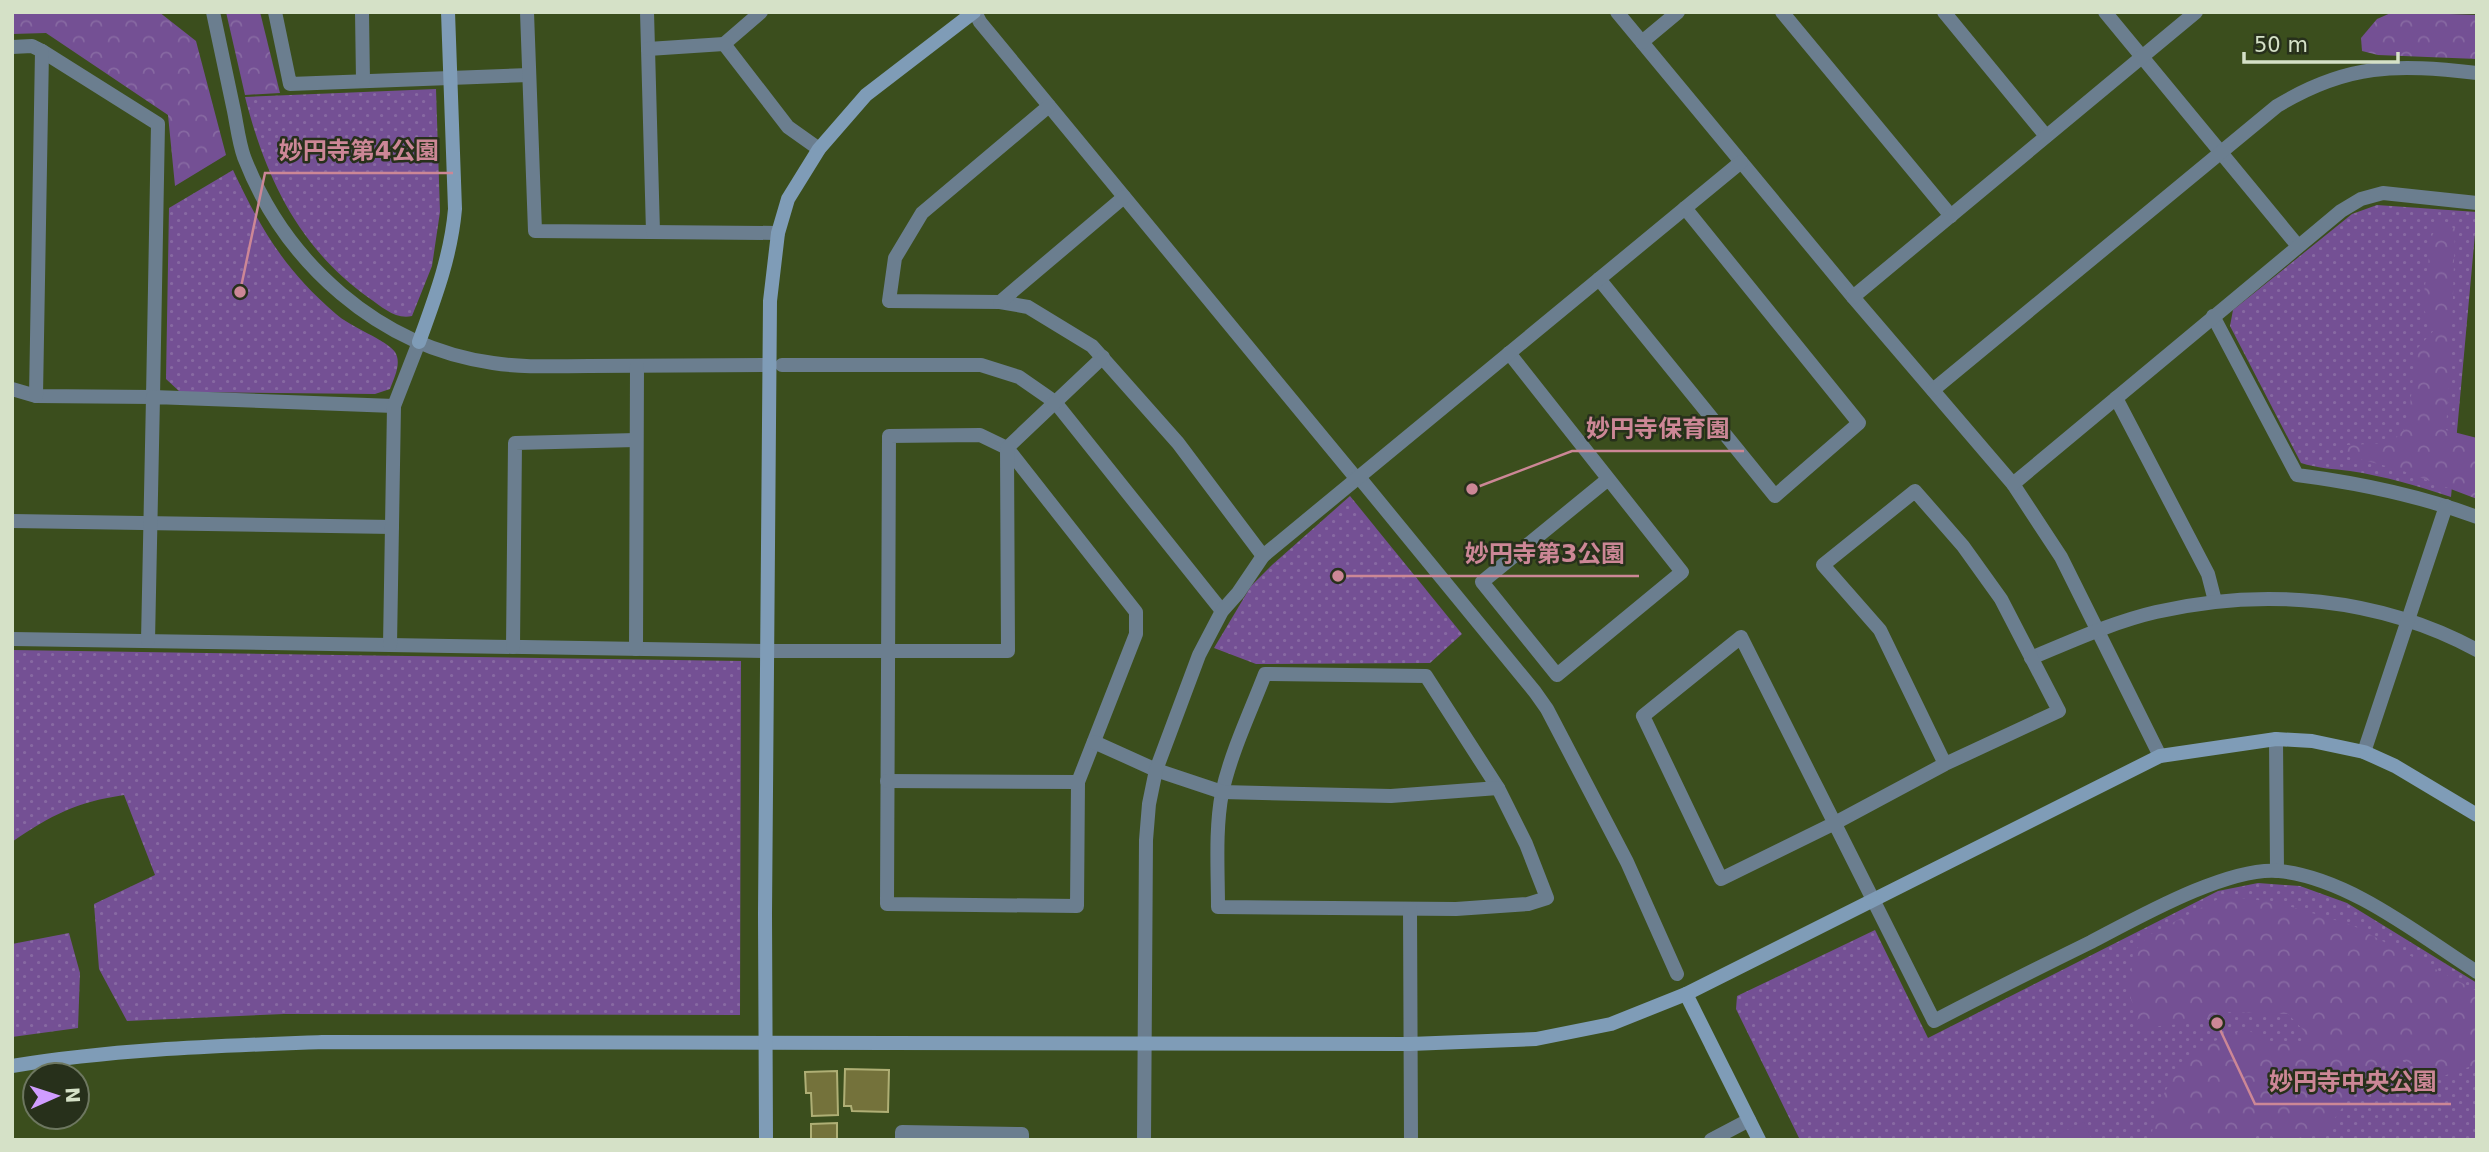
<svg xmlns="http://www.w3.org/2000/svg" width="2489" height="1152" viewBox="0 0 2489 1152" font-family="'DejaVu Sans','Noto Sans JP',sans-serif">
  <defs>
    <pattern id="grass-dots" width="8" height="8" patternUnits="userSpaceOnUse" patternTransform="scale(1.75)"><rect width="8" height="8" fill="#745094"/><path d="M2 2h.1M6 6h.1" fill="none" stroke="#8769a2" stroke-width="1.8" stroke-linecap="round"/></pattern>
    <pattern id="forest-crowns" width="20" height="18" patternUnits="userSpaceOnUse" patternTransform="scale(1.75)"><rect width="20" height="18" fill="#745094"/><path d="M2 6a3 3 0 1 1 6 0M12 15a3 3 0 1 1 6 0" fill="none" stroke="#8769a2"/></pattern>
  </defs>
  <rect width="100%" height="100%" fill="#3b4e1d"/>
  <g fill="url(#grass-dots)">
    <path d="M 436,89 L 440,212 L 432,266 L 412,316 C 396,320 382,307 369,298 C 299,248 266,179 245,97 Z"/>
    <path d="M 233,170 C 261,230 285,270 336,314 C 349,326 388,341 395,352 C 402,363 394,378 390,389 L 375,394 L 180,392 L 166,379 L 169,208 Z"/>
    <path d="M 2377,205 L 2477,212 L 2451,497 C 2418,486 2384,476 2350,471 C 2333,469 2317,468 2301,463 L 2230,326 L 2233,310 L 2352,214 Z"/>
    <path d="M 1350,496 L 1462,634 L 1430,663 L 1256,664 L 1214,648 L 1251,586 L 1272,565 Z"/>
    <path d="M 12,650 L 741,661 L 740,1015 L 284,1014 L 127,1021 L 99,969 L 94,904 L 155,875 L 124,795 C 77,802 51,815 12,842 Z"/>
    <path d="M 2258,883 L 2300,886 L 2347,903 L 2477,983 L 2477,1140 L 1800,1140 L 1736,1009 L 1737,996 L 1875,930 L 1928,1038 L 2218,891 Z"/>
    <path d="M 69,933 L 80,973 L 78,1028 L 12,1037 L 12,944 Z"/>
  </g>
  <g fill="url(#forest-crowns)">
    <path d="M 12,12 L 159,12 L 196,41 L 226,155 L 175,186 L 168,115 L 46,33 L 12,34 Z"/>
    <path d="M 226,12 L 260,12 L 280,93 L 245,95 Z"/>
    <path d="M 2393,12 L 2477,15 L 2477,59 L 2378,55 L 2362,51 L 2361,38 L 2377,19 Z"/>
    <path d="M 2440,220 L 2455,229 L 2452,329 L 2446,430 L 2477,438 L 2477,499 L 2398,469 L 2347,456 L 2347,445 L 2391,443 L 2408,425 L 2416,350 L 2435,329 L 2422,307 L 2432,236 Z"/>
    <path d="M 2224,896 L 2275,902 L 2352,925 L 2477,991 L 2477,1064 L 2438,1078 L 2404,1060 L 2372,1066 L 2325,1132 L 2307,1134 L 2295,1140 L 2276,1140 L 2267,1132 L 2247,1140 L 2151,1140 L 2155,1111 L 2177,1069 L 2207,1044 L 2246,1029 L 2272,1043 L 2305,1045 L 2304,1031 L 2288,1014 L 2224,1012 L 2190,1023 L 2140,1028 L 2129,992 L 2133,953 L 2149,935 Z"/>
  </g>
  <path fill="#745094" d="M 2084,1122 L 2092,1140 L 2046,1140 Z"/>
  <g fill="#74723b" stroke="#afaf75" stroke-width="2">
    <path d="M 845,1069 L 889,1070 L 888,1112 L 852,1111 L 851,1106 L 844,1106 Z"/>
    <path d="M 837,1071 L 838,1115 L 812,1116 L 811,1093 L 806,1093 L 805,1072 Z"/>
    <path d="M 837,1123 L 837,1140 L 811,1140 L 811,1124 Z"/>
  </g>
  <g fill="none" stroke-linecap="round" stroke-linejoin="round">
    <g stroke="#6b7e8f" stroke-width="14">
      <path d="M 213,12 C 220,45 227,78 234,111 C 237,126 239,143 244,157 C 285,263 379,347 493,363 C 525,368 557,366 589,366 C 649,366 709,365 769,365"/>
      <path d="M 275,12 L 290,84 L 529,75"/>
      <path d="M 362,12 L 363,81"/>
      <path d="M 527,12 L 535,231 L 778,233"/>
      <path d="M 647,12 L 653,232"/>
      <path d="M 761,12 L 724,44 L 788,127 L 819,149"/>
      <path d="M 975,12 L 980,22 L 1356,478"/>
      <path d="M 1617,12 L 1853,297 L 2013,484 L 2061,557 L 2160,756"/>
      <path d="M 1782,12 L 1951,216"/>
      <path d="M 1944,12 L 2046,136"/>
      <path d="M 2105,12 L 2298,246"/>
      <path d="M 1642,42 L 1678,12"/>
      <path d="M 12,47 L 32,46 L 42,51 L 158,124 L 153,397 L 36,396 L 12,389"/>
      <path d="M 648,49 L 724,44"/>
      <path d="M 1049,106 L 922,213 L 895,258 L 889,301 L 1000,302 L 1028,307 L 1092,346 L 1178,443 L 1263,556"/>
      <path d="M 1599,279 L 1775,496 L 1859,423 L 1685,208"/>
      <path d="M 1853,297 L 2196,12"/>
      <path d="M 1000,302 L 1124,197"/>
      <path d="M 2213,316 L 2297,475 C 2359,483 2418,495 2477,517"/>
      <path d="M 1509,353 L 1682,572 L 1557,675 L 1482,582 L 1607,480"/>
      <path d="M 782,365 L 981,365 L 1019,377 L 1055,402 L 1222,611"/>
      <path d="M 1933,390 L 2277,106 C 2348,63 2396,64 2477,73"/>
      <path d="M 36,396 L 42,51"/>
      <path d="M 2116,398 L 2208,574 L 2215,601"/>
      <path d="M 980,435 L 1007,448 L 1136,612 L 1136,634 L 1078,782 L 1077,906 L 887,904 L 889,436 Z"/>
      <path d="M 1358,476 L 1535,692 L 1547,709 L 1627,862 L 1677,974"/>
      <path d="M 2013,484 L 2341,211 L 2361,199 L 2383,193 L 2477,203"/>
      <path d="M 12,521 L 392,527"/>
      <path d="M 12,639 L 768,651 L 1008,651 L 1007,448 L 1103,357"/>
      <path d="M 148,641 L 153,397 L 394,406"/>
      <path d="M 390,645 L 394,406 L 419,342"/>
      <path d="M 513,647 L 515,443 L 636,440"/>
      <path d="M 636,649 L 637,366"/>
      <path d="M 2031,658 C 2072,641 2113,622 2156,612 C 2264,587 2379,597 2477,650"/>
      <path d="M 1265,674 L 1426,676 L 1498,788 L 1526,844 L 1547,898 L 1528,904 L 1456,909 L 1218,907 C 1218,870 1215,830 1222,793 C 1231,752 1250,713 1265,674 Z"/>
      <path d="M 2276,739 L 2277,871"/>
      <path d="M 1094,742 L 1156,770 L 1222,792 L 1391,796 L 1498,788"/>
      <path d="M 2364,752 L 2446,506"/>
      <path d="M 1945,764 L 1880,630 L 1823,565 L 1915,491 L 1963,546 L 2001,599 L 2059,711 L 1945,764 L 1835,823 L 1721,879 L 1643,716 L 1741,637 C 1805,765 1869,893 1934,1021 C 1986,994 2038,968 2091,942 C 2137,918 2228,866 2279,871 C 2349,878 2419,935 2477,972"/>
      <path d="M 887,781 L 1078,782"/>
      <path d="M 1410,909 L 1411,1140"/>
      <path d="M 902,1140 L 902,1132 L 1022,1134 L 1022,1140"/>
      <path d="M 1144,1140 L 1146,840 L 1149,804 L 1156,770 L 1199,655 L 1222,611 L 1238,593 L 1263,556 L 1741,162"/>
      <path d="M 1711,1140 L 1749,1120"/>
    </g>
    <g stroke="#7f9cb7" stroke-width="14">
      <path d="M 419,342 C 435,298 451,256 455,209 L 448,12"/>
      <path d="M 1686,994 L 1759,1140"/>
      <path d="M 12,1066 C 115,1049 218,1046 322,1042 L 1410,1044 L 1536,1039 L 1611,1024 L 1686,994 L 2160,756 L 2276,739 L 2312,741 L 2364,752 L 2395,766 L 2477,815"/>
      <path d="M 766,1140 L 765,914 L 770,301 L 778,233 L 788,199 L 819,149 L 866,95 L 974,12"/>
    </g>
  </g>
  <path fill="none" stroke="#cc8796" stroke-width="2.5" d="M240 292L265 173H453M1472 489L1572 451H1744M1338 576L1451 576H1639M2217 1023L2255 1104H2451"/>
  <g fill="#cc8796" stroke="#27301b" stroke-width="2.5">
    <circle cx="240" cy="292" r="7"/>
    <circle cx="1472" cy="489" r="7"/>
    <circle cx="1338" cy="576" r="7"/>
    <circle cx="2217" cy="1023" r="7"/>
  </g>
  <g font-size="24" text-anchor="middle" font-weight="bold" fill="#cc8796" stroke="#27301b" stroke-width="5" stroke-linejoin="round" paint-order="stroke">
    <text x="359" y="159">妙円寺第4公園</text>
    <text x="1658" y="437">妙円寺保育園</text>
    <text x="1545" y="562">妙円寺第3公園</text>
    <text x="2353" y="1090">妙円寺中央公園</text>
  </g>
  <rect width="2489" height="1152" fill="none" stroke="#d5e1c7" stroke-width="28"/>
  <g transform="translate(56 1096) rotate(87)"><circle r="33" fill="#27301b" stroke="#6d7760" stroke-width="2"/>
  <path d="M0-5L12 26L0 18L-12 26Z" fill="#d09dff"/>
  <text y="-10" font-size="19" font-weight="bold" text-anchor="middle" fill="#d5e1c7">N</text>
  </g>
  <path d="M2244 52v10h154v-10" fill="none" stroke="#d5e1c7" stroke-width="3.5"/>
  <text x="2254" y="52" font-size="21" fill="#d5e1c7" stroke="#27301b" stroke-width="5" paint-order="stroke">50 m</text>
</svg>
